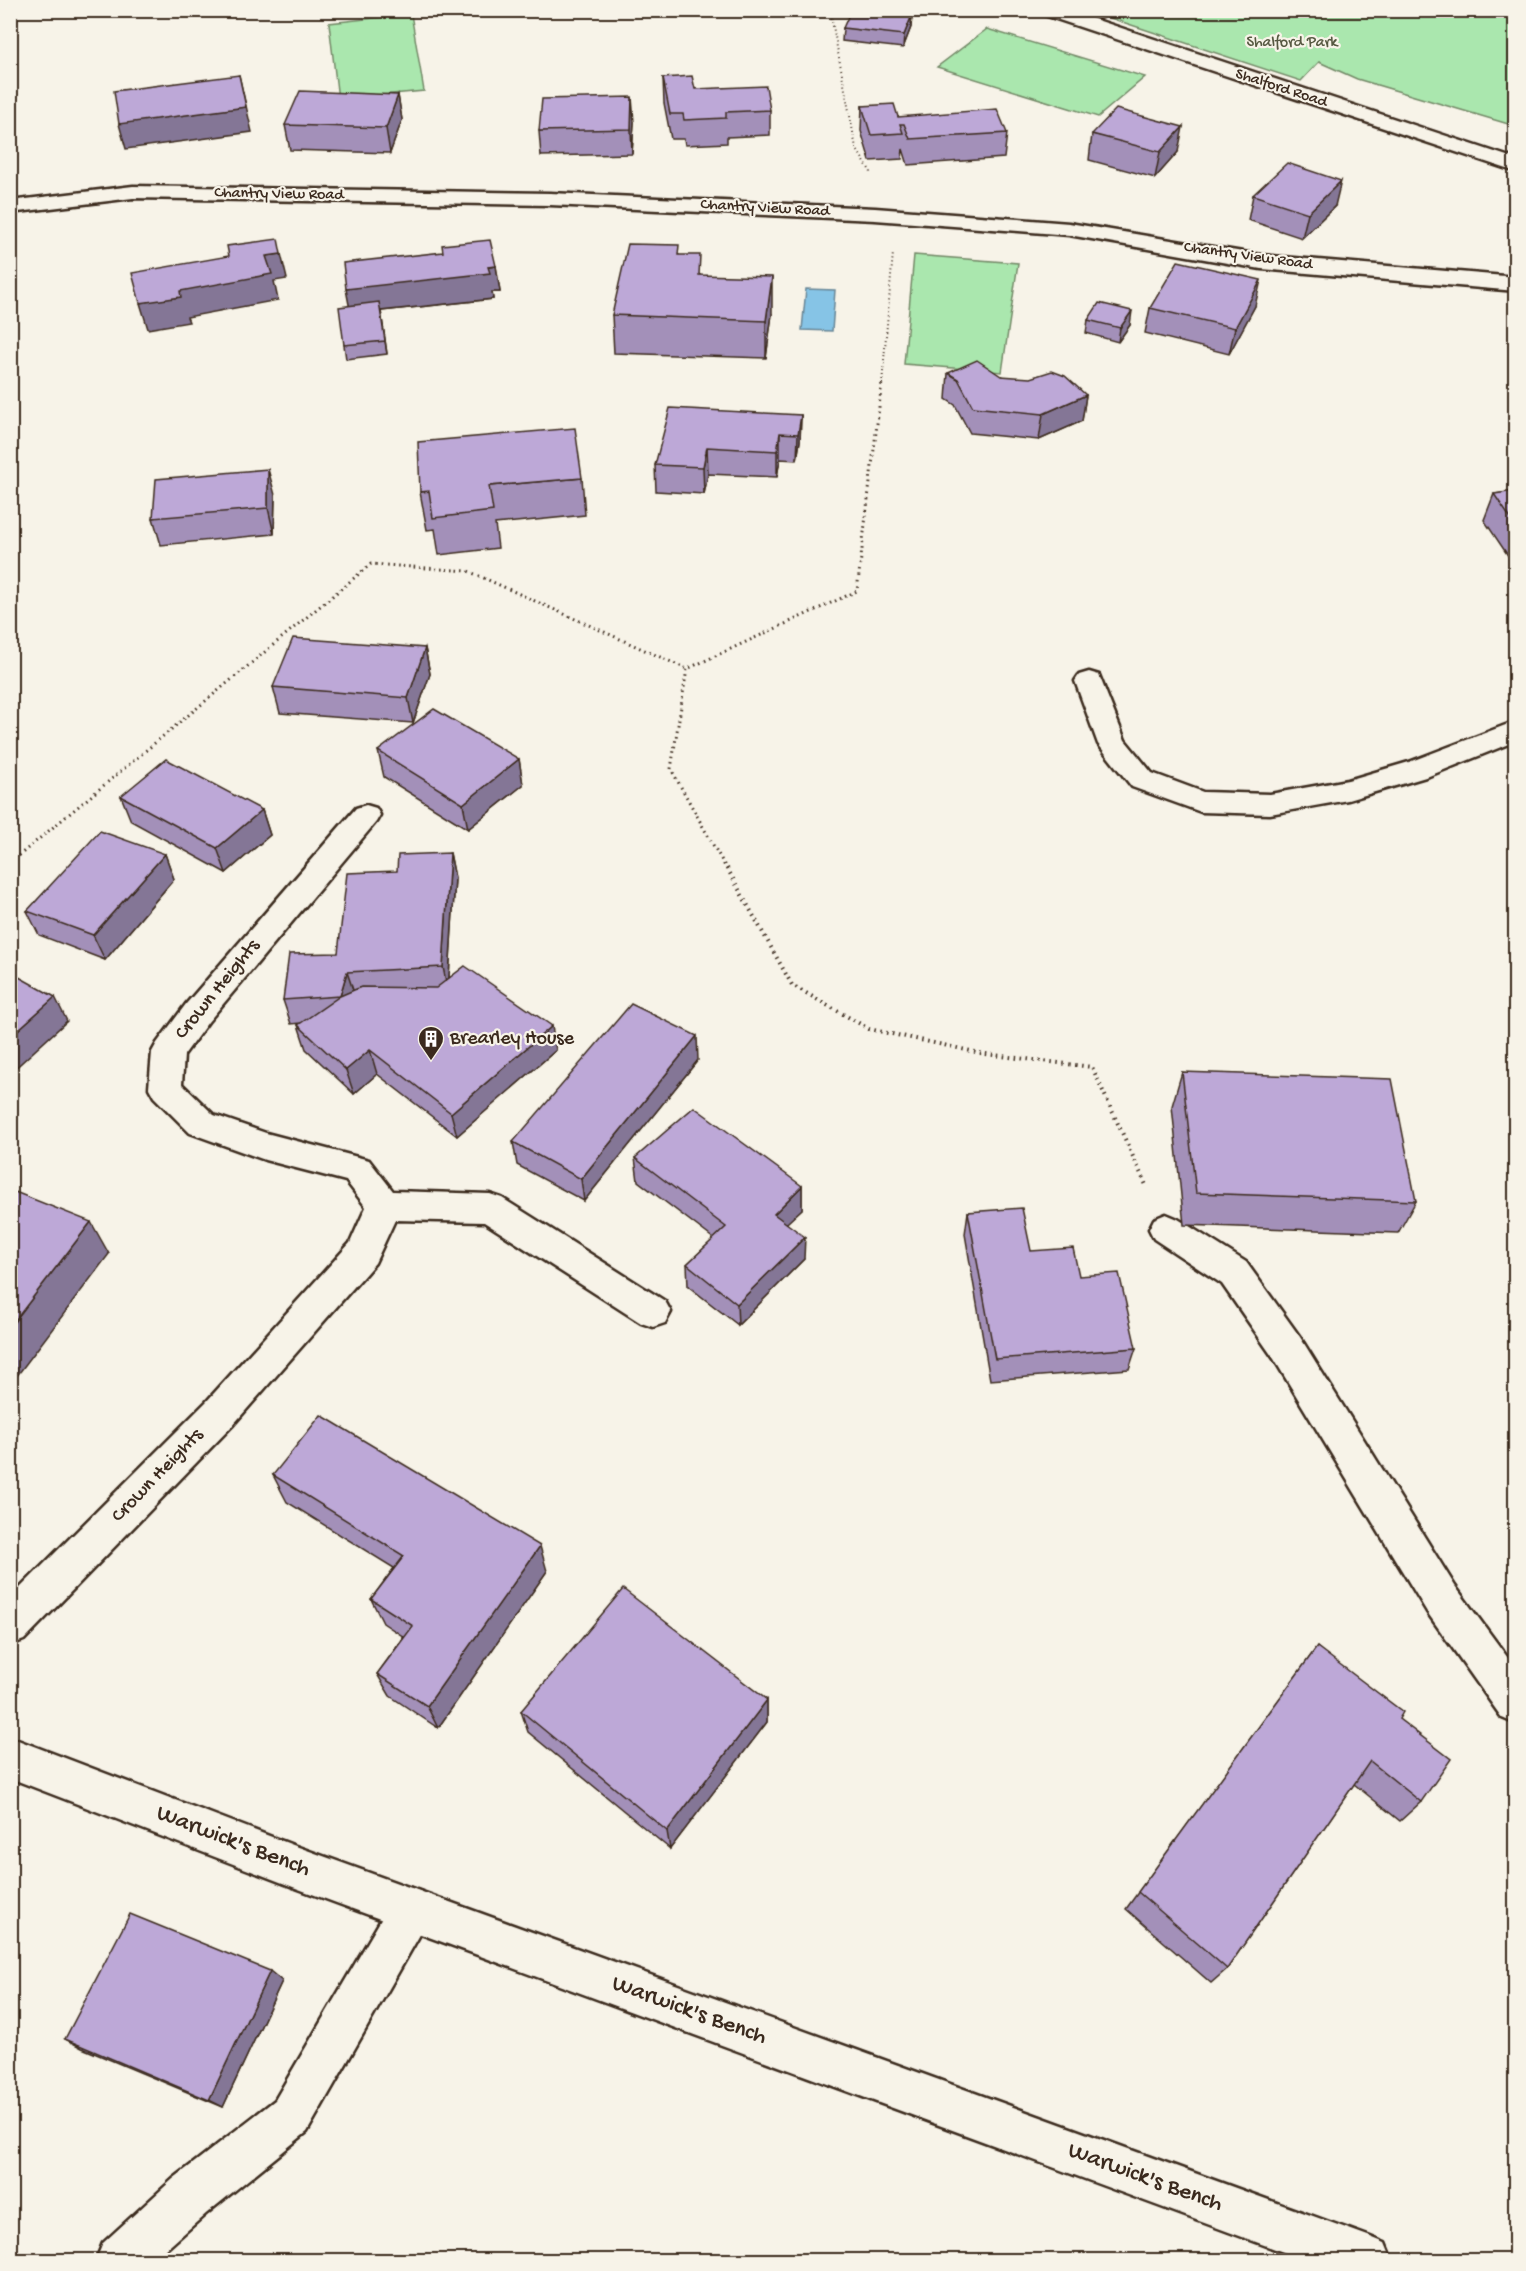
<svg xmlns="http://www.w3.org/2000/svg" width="1526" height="2271" viewBox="0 0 1526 2271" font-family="'Gochi Hand',sans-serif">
  <rect width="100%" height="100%" fill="#f7f3e8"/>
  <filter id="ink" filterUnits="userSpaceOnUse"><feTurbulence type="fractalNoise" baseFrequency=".0167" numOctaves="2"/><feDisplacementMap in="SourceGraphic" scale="12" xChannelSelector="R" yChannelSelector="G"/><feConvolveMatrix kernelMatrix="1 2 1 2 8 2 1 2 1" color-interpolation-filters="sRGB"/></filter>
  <g filter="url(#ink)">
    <g fill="#aae7ae" stroke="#728866" stroke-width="1.5">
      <path d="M 1089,11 L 1515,11 L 1515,126 L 1357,79 L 1319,62 L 1301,81 Z"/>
      <path d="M 411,14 L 424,91 L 338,99 L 329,23 Z"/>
      <path d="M 987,29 L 1145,77 L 1098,117 L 937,67 Z"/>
      <path d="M 914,255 L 1018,263 L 1002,372 L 904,364 Z"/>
    </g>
    <path fill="#86c4e6" stroke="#688696" stroke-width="1.5" d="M 806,289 L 835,290 L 832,331 L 802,330 Z"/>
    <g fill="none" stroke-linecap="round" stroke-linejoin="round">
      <defs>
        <g id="lane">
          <path d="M 1166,1214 L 1178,1219 L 1246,1262 L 1300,1337 L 1455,1586 L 1516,1669 L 1516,1724 L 1502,1718 L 1427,1612 L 1274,1359 L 1222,1284 L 1154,1239 L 1149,1229 L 1154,1219 Z"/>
          <path d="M 411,1888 L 426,1894 L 432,1909 L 426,1924 L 307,2132 L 207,2213 L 154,2260 L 96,2260 L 103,2243 L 173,2179 L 275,2100 L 396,1894 Z"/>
        </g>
        <g id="street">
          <path d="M 133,186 L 550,193 L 875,208 L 1069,223 L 1261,255 L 1516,277 L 1516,291 L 1261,269 L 1069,235 L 875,220 L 550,205 L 133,198 L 10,213 L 10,201 Z"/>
          <path d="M 1089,672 L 1099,675 L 1125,740 L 1152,773 L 1203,792 L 1270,794 L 1348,780 L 1409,762 L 1516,721 L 1516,741 L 1429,776 L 1348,800 L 1270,814 L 1201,812 L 1132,787 L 1098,744 L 1075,681 L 1079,675 Z"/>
          <path d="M 366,805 L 376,808 L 380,815 L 376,822 L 208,1022 L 184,1055 L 182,1084 L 214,1115 L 266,1133 L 369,1160 L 393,1191 L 490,1194 L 502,1198 L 665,1301 L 671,1312 L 665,1323 L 653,1327 L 641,1323 L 484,1222 L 395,1220 L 375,1263 L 232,1426 L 24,1640 L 10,1645 L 10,1598 L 206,1402 L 350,1243 L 366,1207 L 346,1181 L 265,1160 L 190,1133 L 154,1097 L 149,1088 L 152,1052 L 157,1043 L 186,1004 L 356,808 Z"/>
          <path d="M 10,1737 L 293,1845 L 1368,2236 L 1385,2243 L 1392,2260 L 1305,2260 L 293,1887 L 10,1778 Z"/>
        </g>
        <path id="primary" d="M 1039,10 L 1067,10 L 1516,159 L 1516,172 L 1041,14 Z"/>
      </defs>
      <use href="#lane" stroke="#3b2a1e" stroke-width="5"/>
      <use href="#street" stroke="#3b2a1e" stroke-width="5"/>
      <use href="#primary" stroke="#3b2a1e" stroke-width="5"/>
      <g stroke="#3b2a1e" stroke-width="2" stroke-dasharray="1 3" stroke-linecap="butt">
        <path d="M 830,10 L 856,148 L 872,174"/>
        <path d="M 882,384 L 893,253"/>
      </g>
      <g stroke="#3b2a1e" stroke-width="3" stroke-dasharray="1.5 4" stroke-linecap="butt">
        <path d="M 10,863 L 371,564 L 468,571 L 687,669"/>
        <path d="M 727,870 L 671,769 L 687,669 L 857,591 L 882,382"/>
      </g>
      <path stroke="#3b2a1e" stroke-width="4" stroke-dasharray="1.5 4.5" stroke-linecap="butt" d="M 727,868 L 792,985 L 869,1029 L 985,1054 L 1092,1067 L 1146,1185"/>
      <use href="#lane" fill="#f7f3e8" fill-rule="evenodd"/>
      <use href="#street" fill="#f7f3e8" fill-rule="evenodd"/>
      <use href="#primary" fill="#f7f3e8" fill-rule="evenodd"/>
    </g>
    <g fill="#a390b9" stroke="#3b2a1e" stroke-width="1.5">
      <path d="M 912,15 L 911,27 L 903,48 L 842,41 L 843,28 Z"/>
      <path d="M 663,78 L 695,89 L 770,110 L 770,135 L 727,137 L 727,143 L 685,145 L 684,139 L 671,139 L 664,103 Z"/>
      <path d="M 398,95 L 402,120 L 390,153 L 290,150 L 285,125 Z"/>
      <path d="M 862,106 L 898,117 L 1007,133 L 1004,158 L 908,165 L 903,149 L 902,159 L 870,161 L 861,131 Z"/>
      <path d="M 634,122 L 632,154 L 541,156 L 539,131 Z"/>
      <path d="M 1092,134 L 1178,152 L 1155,178 L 1089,160 Z"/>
      <path d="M 1253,195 L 1335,206 L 1302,238 L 1248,220 Z"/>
      <path d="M 679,255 L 700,275 L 772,314 L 766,358 L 614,353 L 612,315 Z"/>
      <path d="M 496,266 L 500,292 L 492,292 L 493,299 L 381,311 L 387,354 L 346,359 L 344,345 L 349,306 Z"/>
      <path d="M 1255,306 L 1229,354 L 1145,333 L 1150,308 Z"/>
      <path d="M 1088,320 L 1130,325 L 1118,342 L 1086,333 Z"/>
      <path d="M 948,373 L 1001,376 L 1086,395 L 1082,421 L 1039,440 L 970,433 L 955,405 L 946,399 Z"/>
      <path d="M 801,415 L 800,441 L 797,460 L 780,459 L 777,477 L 708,474 L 704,494 L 656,491 L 655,465 Z"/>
      <path d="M 582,478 L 585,515 L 495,524 L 498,548 L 439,555 L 435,529 L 427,530 L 420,492 Z"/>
      <path d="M 1515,491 L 1515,566 L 1484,520 L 1494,494 Z"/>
      <path d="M 275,495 L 274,534 L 161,545 L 153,518 Z"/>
      <path d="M 425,648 L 430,674 L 413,723 L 280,713 L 273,687 Z"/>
      <path d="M 378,751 L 519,759 L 523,785 L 468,829 L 384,777 Z"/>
      <path d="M 121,796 L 262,810 L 270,835 L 226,873 L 131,821 Z"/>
      <path d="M 450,853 L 455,878 L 449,978 L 556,1050 L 457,1136 L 377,1074 L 354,1094 L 306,1049 L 298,1025 L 301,1023 L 291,1024 L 283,1000 L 338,953 L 397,871 Z"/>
      <path d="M 165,854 L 174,879 L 105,960 L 39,935 L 27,911 Z"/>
      <path d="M 698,1060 L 584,1201 L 517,1165 L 513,1142 Z"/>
      <path d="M 1182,1072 L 1416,1201 L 1398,1233 L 1184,1225 L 1172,1106 Z"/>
      <path d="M 635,1158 L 802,1186 L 802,1209 L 786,1223 L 804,1259 L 738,1325 L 688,1286 L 687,1264 L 714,1239 L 638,1181 Z"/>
      <path d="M 968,1212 L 1031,1251 L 1079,1276 L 1136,1348 L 1129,1369 L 990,1380 L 965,1234 Z"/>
      <path d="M 273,1475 L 547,1571 L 438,1728 L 390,1696 L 377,1674 L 404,1637 L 383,1623 L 371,1599 L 394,1568 L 287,1502 Z"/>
      <path d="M 1317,1647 L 1399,1719 L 1421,1802 L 1400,1821 L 1354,1784 L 1227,1969 L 1211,1983 L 1126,1909 Z"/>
      <path d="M 767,1700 L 767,1722 L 670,1849 L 528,1732 L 521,1711 Z"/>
      <path d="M 282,1981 L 223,2107 L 82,2048 L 65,2039 Z"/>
    </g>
    <g fill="#847696" stroke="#3b2a1e" stroke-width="1.5">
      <path d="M 912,15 L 911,27 L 903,48 L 904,35 Z"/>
      <path d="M 239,75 L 252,132 L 126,149 L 119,124 Z"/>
      <path d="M 398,95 L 402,120 L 390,153 L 386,128 Z"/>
      <path d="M 632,97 L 634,122 L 632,154 L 631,129 Z"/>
      <path d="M 1183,127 L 1178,152 L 1155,178 L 1160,152 Z"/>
      <path d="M 1341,181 L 1335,206 L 1302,238 L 1308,213 Z"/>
      <path d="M 281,254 L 287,279 L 274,281 L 278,300 L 187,317 L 189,322 L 148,329 L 140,303 L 180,291 L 266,256 Z"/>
      <path d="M 496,266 L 500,292 L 492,292 L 493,299 L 381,311 L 387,354 L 385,341 L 351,315 L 346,289 Z"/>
      <path d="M 772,277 L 772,314 L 766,358 L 766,321 Z"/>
      <path d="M 1261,280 L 1255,306 L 1229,354 L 1235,328 Z"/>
      <path d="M 1132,311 L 1130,325 L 1118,342 L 1120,328 Z"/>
      <path d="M 1086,395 L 1082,421 L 1039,440 L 1043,414 Z"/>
      <path d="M 801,415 L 800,441 L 797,460 L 798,434 Z"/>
      <path d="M 780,433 L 780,459 L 777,477 L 777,451 Z"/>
      <path d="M 707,447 L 708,474 L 704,494 L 703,467 Z"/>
      <path d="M 268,469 L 275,495 L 274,534 L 268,508 Z"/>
      <path d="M 425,648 L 430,674 L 413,723 L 408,698 Z"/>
      <path d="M 519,759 L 523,785 L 468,829 L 463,804 Z"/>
      <path d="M 262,810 L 270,835 L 226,873 L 217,848 Z"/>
      <path d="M 450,853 L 455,878 L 448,992 L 443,967 Z"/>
      <path d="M 165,854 L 174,879 L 105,960 L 93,935 Z"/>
      <path d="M 347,972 L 355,996 L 340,996 Z"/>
      <path d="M 55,997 L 67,1021 L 10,1073 L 10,1037 Z"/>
      <path d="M 552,1026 L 556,1050 L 457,1136 L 451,1113 Z"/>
      <path d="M 697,1036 L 698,1060 L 584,1201 L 581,1179 Z"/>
      <path d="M 370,1050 L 377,1074 L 354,1094 L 346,1070 Z"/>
      <path d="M 802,1186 L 802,1209 L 773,1236 L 774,1214 Z"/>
      <path d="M 91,1222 L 109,1254 L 13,1381 L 10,1377 L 10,1327 Z"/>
      <path d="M 805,1237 L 804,1259 L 738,1325 L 737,1304 Z"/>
      <path d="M 540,1546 L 547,1571 L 438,1728 L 427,1706 Z"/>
      <path d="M 767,1700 L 767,1722 L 670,1849 L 667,1831 Z"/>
      <path d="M 270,1971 L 282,1981 L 223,2107 L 209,2100 Z"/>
    </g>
    <g fill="#bda8d7" stroke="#3b2a1e" stroke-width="1.5">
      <path d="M 851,10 L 874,10 L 912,15 L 904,35 L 843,28 Z"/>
      <path d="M 239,75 L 246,107 L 119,124 L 114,91 Z"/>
      <path d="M 692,76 L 695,89 L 766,86 L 770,110 L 726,112 L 726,118 L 684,120 L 683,114 L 670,114 L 663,78 Z"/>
      <path d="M 300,91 L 398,95 L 386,128 L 285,125 Z"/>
      <path d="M 632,97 L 631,129 L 539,131 L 542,99 Z"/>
      <path d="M 894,104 L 898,117 L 997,109 L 1007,133 L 910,139 L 904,124 L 900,124 L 903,133 L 871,135 L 862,106 Z"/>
      <path d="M 1116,109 L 1183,127 L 1160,152 L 1092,134 Z"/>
      <path d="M 1287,163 L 1341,181 L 1308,213 L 1253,195 Z"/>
      <path d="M 278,239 L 281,254 L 266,256 L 272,274 L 180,291 L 181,297 L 140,303 L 132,273 L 229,256 L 227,246 Z"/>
      <path d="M 490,240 L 496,266 L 488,267 L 490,273 L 346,289 L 343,263 L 443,252 L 442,245 Z"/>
      <path d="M 628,244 L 679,245 L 678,255 L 700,255 L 699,275 L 772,277 L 766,321 L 612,315 Z"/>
      <path d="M 1178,261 L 1261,280 L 1235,328 L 1150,308 Z"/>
      <path d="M 379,302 L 385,341 L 344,345 L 339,307 Z"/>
      <path d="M 1099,303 L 1132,311 L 1120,328 L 1088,320 Z"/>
      <path d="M 977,360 L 1001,376 L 1030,378 L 1052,371 L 1065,376 L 1086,395 L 1043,414 L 973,407 L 958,379 L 948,373 Z"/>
      <path d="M 670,408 L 801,415 L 798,434 L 780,433 L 777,451 L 707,447 L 703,467 L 655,465 Z"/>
      <path d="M 575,428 L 582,478 L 489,486 L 493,511 L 433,518 L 429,491 L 420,492 L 418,442 Z"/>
      <path d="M 268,469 L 268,508 L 153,518 L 156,479 Z"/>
      <path d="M 1515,491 L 1515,525 L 1494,494 Z"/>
      <path d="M 293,638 L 425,648 L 408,698 L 273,687 Z"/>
      <path d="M 434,709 L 519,759 L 463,804 L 378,751 Z"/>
      <path d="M 166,759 L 262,810 L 217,848 L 121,796 Z"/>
      <path d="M 100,831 L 165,854 L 93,935 L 27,911 Z"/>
      <path d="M 450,853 L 443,967 L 347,972 L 340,996 L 283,1000 L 289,954 L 338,953 L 347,873 L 397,871 L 398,855 Z"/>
      <path d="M 465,966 L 552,1026 L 451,1113 L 370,1050 L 346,1070 L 298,1025 L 340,996 L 361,987 L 436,988 Z"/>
      <path d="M 10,972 L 55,997 L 10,1037 Z"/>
      <path d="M 631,1004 L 697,1036 L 581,1179 L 513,1142 Z"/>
      <path d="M 1182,1072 L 1392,1079 L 1416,1201 L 1196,1193 Z"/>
      <path d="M 694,1107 L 802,1186 L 774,1214 L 805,1237 L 737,1304 L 687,1264 L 726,1227 L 635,1158 Z"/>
      <path d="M 10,1190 L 91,1222 L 10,1327 Z"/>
      <path d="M 1022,1208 L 1031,1251 L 1073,1248 L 1079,1276 L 1119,1273 L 1136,1348 L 995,1359 L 968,1212 Z"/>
      <path d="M 321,1415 L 540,1546 L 427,1706 L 377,1674 L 413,1626 L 371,1599 L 404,1556 L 273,1475 Z"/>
      <path d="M 623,1589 L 767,1700 L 667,1831 L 521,1711 Z"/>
      <path d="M 1317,1647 L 1403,1712 L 1399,1719 L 1451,1759 L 1421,1802 L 1370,1761 L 1227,1969 L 1138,1892 Z"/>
      <path d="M 130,1914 L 270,1971 L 209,2100 L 65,2039 Z"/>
    </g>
  </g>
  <defs>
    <symbol id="building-pin" viewBox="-11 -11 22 30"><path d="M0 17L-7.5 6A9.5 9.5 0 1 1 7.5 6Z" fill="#3b2a1e" stroke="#f7f3e8"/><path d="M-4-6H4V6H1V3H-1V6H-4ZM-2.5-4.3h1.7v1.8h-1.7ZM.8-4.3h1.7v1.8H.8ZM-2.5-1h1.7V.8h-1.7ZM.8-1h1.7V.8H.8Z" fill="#fff"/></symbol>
  </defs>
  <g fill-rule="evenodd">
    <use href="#building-pin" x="416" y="1024" width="30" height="40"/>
  </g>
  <g text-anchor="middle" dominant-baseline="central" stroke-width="4.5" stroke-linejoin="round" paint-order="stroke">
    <g font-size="16" fill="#575942" stroke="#f7f3e8">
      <text x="1292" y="43">Shalford Park</text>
    </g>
    <g font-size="16" fill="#3b2a1e" stroke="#f7f3e8">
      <text transform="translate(1281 89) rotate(18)">Shalford Road</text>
      <text transform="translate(279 195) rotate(1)">Chantry View Road</text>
      <text transform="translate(765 209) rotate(3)">Chantry View Road</text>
      <text transform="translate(1248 257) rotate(8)">Chantry View Road</text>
    </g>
    <g font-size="20" fill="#3b2a1e" stroke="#f7f3e8">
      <text transform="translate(218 990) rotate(-51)">Crown Heights</text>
      <text transform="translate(158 1476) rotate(-46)">Crown Heights</text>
    </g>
    <g font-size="20" fill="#3b2a1e" stroke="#f7f3e8" text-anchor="start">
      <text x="450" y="1039">Brearley House</text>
    </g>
    <g font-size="24" fill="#3b2a1e" stroke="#f7f3e8">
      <text transform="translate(233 1842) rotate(21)">Warwick's Bench</text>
      <text transform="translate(689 2011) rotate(20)">Warwick's Bench</text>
      <text transform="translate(1145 2178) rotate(20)">Warwick's Bench</text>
    </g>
  </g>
  <rect width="1526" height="2271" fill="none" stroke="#f7f3e8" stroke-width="36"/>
  <rect x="18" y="18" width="1490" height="2235" fill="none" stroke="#3b2a1e" stroke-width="2" filter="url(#ink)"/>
</svg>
